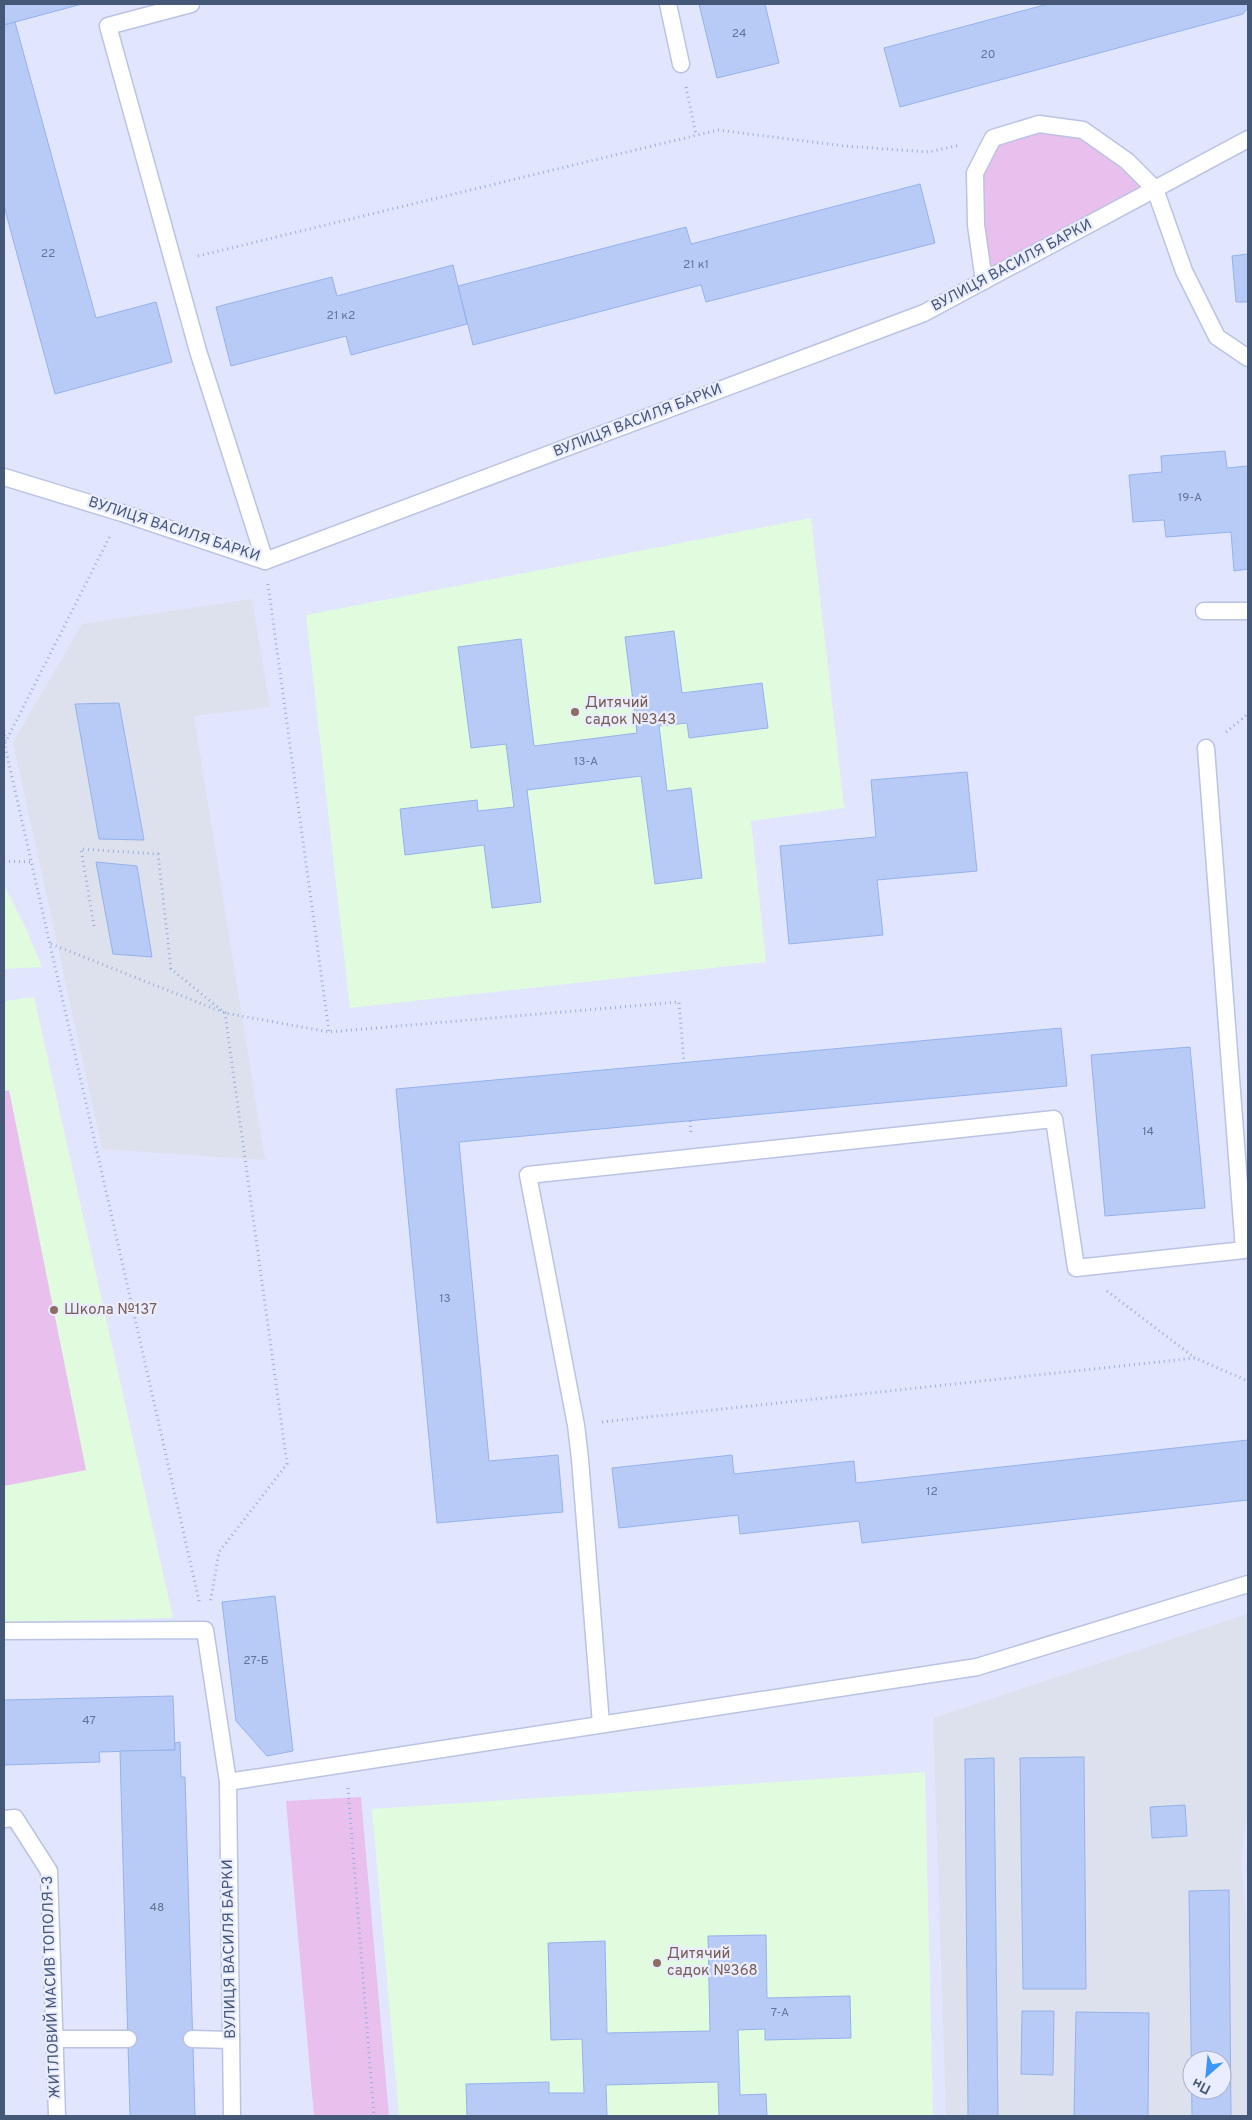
<svg xmlns="http://www.w3.org/2000/svg" width="1252" height="2120" viewBox="0 0 1252 2120" font-family="Overpass,sans-serif">
  <rect width="100%" height="100%" fill="#e2e5fe"/>
  <g fill="#dde1ed" fill-rule="evenodd">
    <path d="M 252,599 L 270,707 L 194,716 L 265,1160 L 102,1149 L 13,742 L 82,624 Z"/>
    <path d="M 1248,1614 L 1248,1808 L 1241,1861 L 1248,1934 L 1248,2116 L 946,2116 L 933,1718 ZM 1192,2060 L 1222,2060 L 1222,2090 L 1192,2090 Z"/>
  </g>
  <g fill="#e1fbdf">
    <path d="M 811,518 L 844,808 L 751,821 L 766,962 L 350,1008 L 306,615 Z"/>
    <path d="M 4,885 L 27,931 L 42,967 L 4,969 Z"/>
    <path d="M 34,997 L 173,1618 L 4,1622 L 4,1001 Z"/>
    <path d="M 925,1772 L 933,2116 L 399,2116 L 372,1809 Z"/>
  </g>
  <g fill="#e8bfed">
    <path d="M 1039,124 L 1083,130 L 1155,189 L 984,281 L 975,173 L 993,138 Z"/>
    <path d="M 9,1090 L 86,1470 L 4,1486 L 4,1091 Z"/>
    <path d="M 361,1797 L 389,2116 L 314,2116 L 286,1801 Z"/>
  </g>
  <g fill="#b7cbf6" stroke="#95b2eb" fill-rule="evenodd">
    <path d="M 4,4 L 82,4 L 4,25 Z"/>
    <path d="M 699,4 L 765,4 L 779,63 L 717,78 Z"/>
    <path d="M 1048,4 L 1248,4 L 1248,8 L 1243,14 L 900,107 L 884,48 Z"/>
    <path d="M 15,22 L 96,318 L 156,302 L 172,362 L 55,394 L 4,206 L 4,25 Z"/>
    <path d="M 920,184 L 935,243 L 706,302 L 701,285 L 473,345 L 458,286 L 686,227 L 691,244 Z"/>
    <path d="M 1248,254 L 1248,302 L 1236,302 L 1232,256 Z"/>
    <path d="M 453,265 L 467,324 L 351,355 L 346,336 L 231,366 L 216,307 L 332,277 L 337,296 Z"/>
    <path d="M 1225,451 L 1227,468 L 1248,466 L 1248,569 L 1234,571 L 1231,532 L 1166,537 L 1164,520 L 1133,522 L 1129,475 L 1162,472 L 1161,456 Z"/>
    <path d="M 674,631 L 682,693 L 762,683 L 768,728 L 689,738 L 687,723 L 659,726 L 667,791 L 691,788 L 702,878 L 655,884 L 641,776 L 527,790 L 541,902 L 492,908 L 484,845 L 405,855 L 400,809 L 477,800 L 478,811 L 514,807 L 506,744 L 471,748 L 458,647 L 521,639 L 534,746 L 637,733 L 625,637 Z"/>
    <path d="M 119,703 L 144,840 L 99,839 L 75,704 Z"/>
    <path d="M 967,772 L 977,871 L 877,880 L 883,935 L 789,944 L 780,846 L 876,837 L 871,780 Z"/>
    <path d="M 96,862 L 137,866 L 152,957 L 113,954 Z"/>
    <path d="M 1061,1028 L 1067,1086 L 459,1142 L 489,1461 L 558,1455 L 563,1512 L 437,1523 L 396,1089 Z"/>
    <path d="M 1190,1047 L 1205,1208 L 1105,1216 L 1091,1055 Z"/>
    <path d="M 1248,1440 L 1248,1500 L 862,1543 L 859,1521 L 740,1534 L 738,1515 L 619,1528 L 612,1468 L 732,1455 L 734,1474 L 854,1461 L 856,1483 Z"/>
    <path d="M 275,1596 L 293,1751 L 267,1756 L 236,1721 L 222,1602 Z"/>
    <path d="M 173,1696 L 175,1750 L 99,1752 L 100,1762 L 4,1765 L 4,1700 Z"/>
    <path d="M 180,1742 L 181,1777 L 185,1777 L 195,2116 L 130,2116 L 120,1751 L 175,1750 L 175,1743 Z"/>
    <path d="M 1084,1757 L 1086,1989 L 1023,1989 L 1020,1758 Z"/>
    <path d="M 994,1758 L 998,2116 L 968,2116 L 965,1759 Z"/>
    <path d="M 1185,1805 L 1187,1836 L 1152,1838 L 1150,1807 Z"/>
    <path d="M 1229,1890 L 1231,2116 L 1192,2116 L 1189,1891 ZM 1192,2060 L 1222,2060 L 1222,2090 L 1192,2090 Z"/>
    <path d="M 766,1935 L 767,1998 L 850,1996 L 851,2038 L 765,2040 L 765,2029 L 738,2030 L 740,2095 L 766,2094 L 767,2116 L 719,2116 L 718,2082 L 606,2085 L 607,2116 L 467,2116 L 466,2084 L 549,2082 L 549,2093 L 584,2093 L 582,2039 L 551,2040 L 548,1943 L 605,1941 L 607,2033 L 710,2031 L 708,1936 Z"/>
    <path d="M 1022,2011 L 1054,2011 L 1053,2075 L 1021,2074 Z"/>
    <path d="M 1076,2012 L 1149,2013 L 1148,2116 L 1074,2116 Z"/>
  </g>
  <g fill="none" stroke-linecap="round" stroke-linejoin="round">
    <defs>
      <g id="service">
        <path d="M 191,4 L 108,26 L 198,351 L 265,561"/>
        <path d="M 668,4 L 681,64"/>
        <path d="M 984,281 L 976,225 L 975,173 L 993,138 L 1039,124 L 1083,130 L 1127,161 L 1155,189 L 1184,271 L 1217,337 L 1248,358"/>
        <path d="M 4,477 L 122,513 L 265,561 L 924,313 L 1248,139"/>
        <path d="M 1204,611 L 1248,611"/>
        <path d="M 4,1631 L 205,1630 L 228,1782 L 977,1667 L 1248,1584"/>
        <path d="M 601,1724 L 580,1459 L 576,1425 L 528,1175 L 1054,1119 L 1076,1268 L 1244,1250 L 1206,748"/>
        <path d="M 228,1782 L 232,2116"/>
        <path d="M 4,1819 L 15,1818 L 49,1871 L 57,2116"/>
        <path d="M 55,2039 L 128,2039"/>
        <path d="M 192,2039 L 231,2040"/>
      </g>
    </defs>
    <use href="#service" stroke="#bac3e2" stroke-width="19"/>
    <g stroke="#9aafdb" stroke-width="3" stroke-dasharray="1 4" stroke-linecap="butt">
      <path d="M 686,87 L 696,135"/>
      <path d="M 198,256 L 718,130 L 844,146 L 929,152 L 960,145"/>
      <path d="M 268,584 L 329,1032"/>
      <path d="M 4,730 L 5,743"/>
      <path d="M 1226,732 L 1248,714"/>
      <path d="M 4,742 L 200,1605"/>
      <path d="M 5,743 L 110,536"/>
      <path d="M 4,861 L 32,862"/>
      <path d="M 94,926 L 81,849 L 158,854 L 171,969 L 225,1013 L 287,1464 L 219,1552 L 210,1604"/>
      <path d="M 51,944 L 225,1013 L 329,1032 L 679,1002 L 684,1063"/>
      <path d="M 690,1121 L 691,1133"/>
      <path d="M 1107,1291 L 1195,1358"/>
      <path d="M 602,1422 L 1195,1358 L 1248,1381"/>
      <path d="M 348,1788 L 374,2116"/>
    </g>
    <use href="#service" stroke="#fff" stroke-width="16"/>
  </g>
  <g fill="#8d6e63" stroke="#eaecff" stroke-width="2">
    <circle cx="575" cy="712" r="5"/>
    <circle cx="54" cy="1310" r="5"/>
    <circle cx="657" cy="1963" r="5"/>
  </g>
  <g text-anchor="middle" dominant-baseline="central" stroke-width="4.5" stroke-linejoin="round" paint-order="stroke">
    <g font-size="12" fill="#627598">
      <text x="739" y="34">24</text>
      <text x="988" y="55">20</text>
      <text x="48" y="254">22</text>
      <text x="696" y="265">21 к1</text>
      <text x="341" y="316">21 к2</text>
      <text x="1190" y="498">19-А</text>
      <text x="586" y="762">13-А</text>
      <text x="1148" y="1132">14</text>
      <text x="445" y="1299">13</text>
      <text x="932" y="1492">12</text>
      <text x="256" y="1661">27-Б</text>
      <text x="89" y="1721">47</text>
      <text x="157" y="1908">48</text>
      <text x="780" y="2013">7-А</text>
    </g>
    <g font-size="15" fill="#465878" stroke="#eaecff">
      <text transform="translate(1012 266) rotate(-28)">ВУЛИЦЯ ВАСИЛЯ БАРКИ</text>
      <text transform="translate(638 421) rotate(-21)">ВУЛИЦЯ ВАСИЛЯ БАРКИ</text>
      <text transform="translate(174 530) rotate(18)">ВУЛИЦЯ ВАСИЛЯ БАРКИ</text>
      <text transform="translate(230 1949) rotate(-91)">ВУЛИЦЯ ВАСИЛЯ БАРКИ</text>
      <text transform="translate(52 1987) rotate(-92)">ЖИТЛОВИЙ МАСИВ ТОПОЛЯ-3</text>
    </g>
    <g font-size="15" fill="#785e54" stroke="#eaecff" text-anchor="start">
      <text x="585" y="703">Дитячий<tspan x="585" dy="17">садок №343</tspan></text>
      <text x="64" y="1310">Школа №137</text>
      <text x="667" y="1954">Дитячий<tspan x="667" dy="17">садок №368</tspan></text>
    </g>
  </g>
  <rect width="1252" height="2120" fill="none" stroke="#465878" stroke-width="10"/>
  <g transform="translate(1207 2075) rotate(207)"><circle r="24" fill="#eaecff" stroke="#a8b1c9"/>
  <path d="M0-4L9 19L0 12L-9 19Z" fill="#3b96f4"/>
  <text y="-8" font-size="14" font-weight="bold" text-anchor="middle" fill="#465878">Пн</text>
  </g>
</svg>
